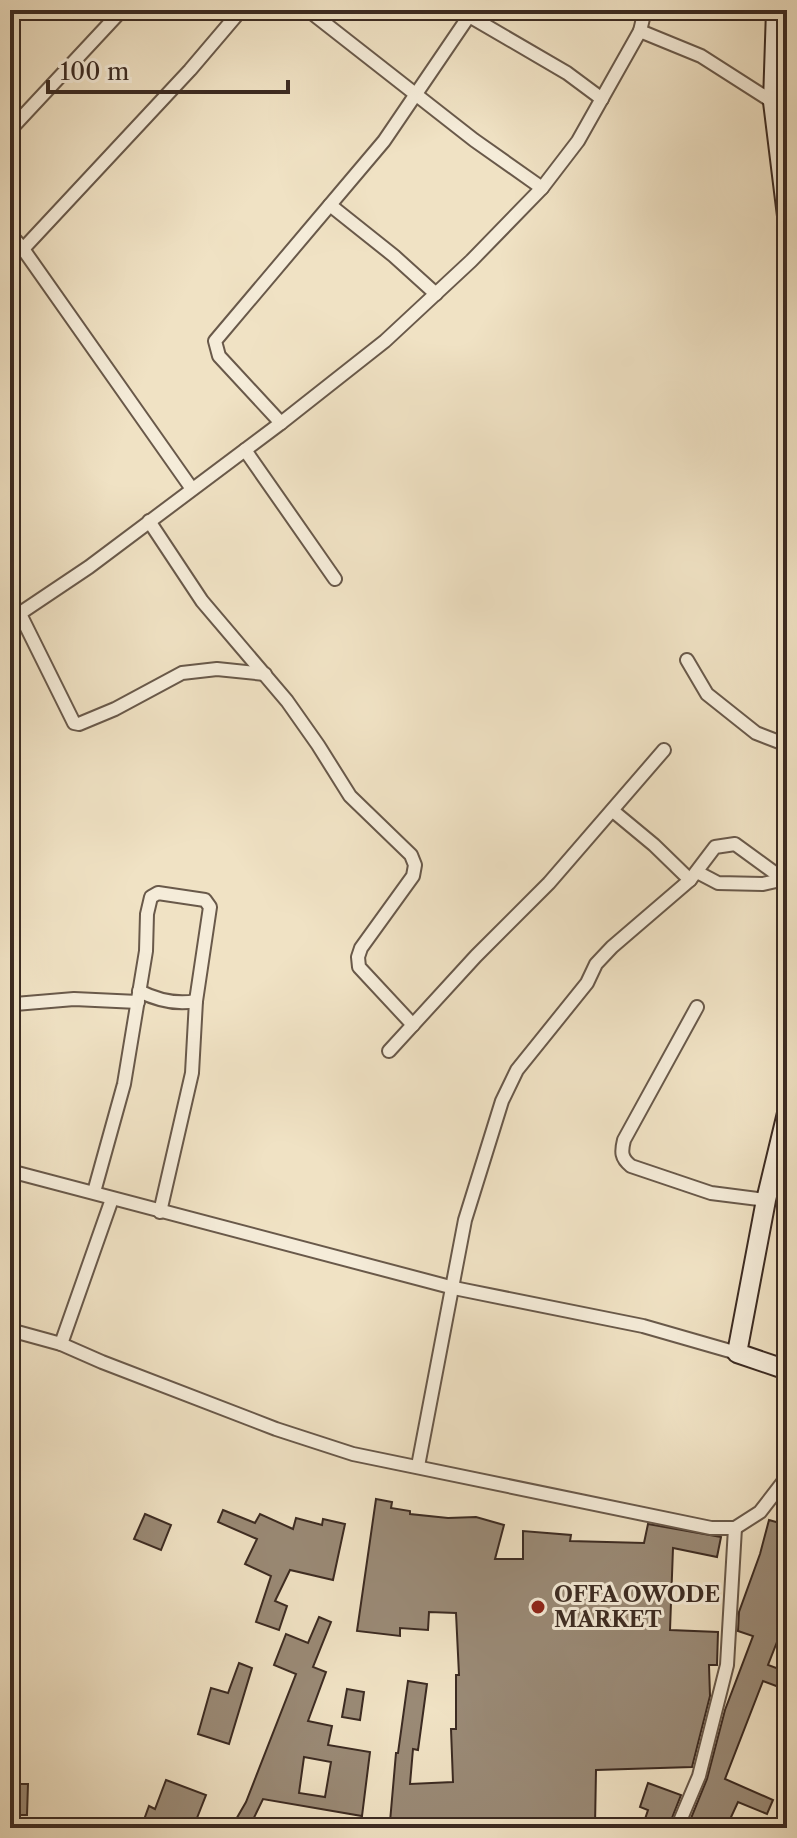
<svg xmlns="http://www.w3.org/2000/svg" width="797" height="1838" viewBox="0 0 797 1838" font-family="'Libre Caslon Text',serif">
  <rect width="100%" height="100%" fill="#f0e2c4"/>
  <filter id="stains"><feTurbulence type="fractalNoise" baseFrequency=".0025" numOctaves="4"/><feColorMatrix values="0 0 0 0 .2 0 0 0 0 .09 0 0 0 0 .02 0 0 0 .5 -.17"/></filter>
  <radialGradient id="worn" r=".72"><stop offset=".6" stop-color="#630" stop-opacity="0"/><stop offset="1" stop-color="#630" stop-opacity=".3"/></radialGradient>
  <g fill="#9a8a76" stroke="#3c2b22" stroke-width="2" fill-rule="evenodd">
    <path d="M 376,1499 L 392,1502 L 391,1508 L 410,1511 L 410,1514 L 448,1518 L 476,1517 L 504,1525 L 495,1559 L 523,1559 L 523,1531 L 571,1535 L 570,1541 L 644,1543 L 648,1524 L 721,1537 L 717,1557 L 673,1548 L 670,1630 L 718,1632 L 717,1665 L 709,1665 L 710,1696 L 692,1767 L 596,1770 L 595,1826 L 529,1822 L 529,1820 L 415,1826 L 390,1822 L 396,1753 L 398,1753 L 408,1681 L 427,1684 L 418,1750 L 413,1749 L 410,1784 L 453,1782 L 451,1729 L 456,1729 L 456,1675 L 459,1675 L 456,1613 L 429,1612 L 428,1630 L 400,1628 L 400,1636 L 357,1631 Z"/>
    <path d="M 223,1510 L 255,1523 L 260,1514 L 293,1529 L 296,1518 L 322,1525 L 323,1519 L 345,1524 L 333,1580 L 290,1570 L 275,1601 L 287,1606 L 279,1630 L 256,1622 L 271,1576 L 245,1564 L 257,1539 L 218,1522 Z"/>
    <path d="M 145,1514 L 171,1525 L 161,1550 L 134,1539 Z"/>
    <path d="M 769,1520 L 787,1525 L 787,1646 L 777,1642 L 768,1665 L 787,1672 L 787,1690 L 763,1681 L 725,1779 L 773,1800 L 767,1814 L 738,1802 L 726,1828 L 687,1828 L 707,1779 L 725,1710 L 753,1636 L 738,1631 L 739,1612 L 760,1554 Z"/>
    <path d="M 319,1617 L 331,1622 L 313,1667 L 326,1672 L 308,1721 L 332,1726 L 328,1745 L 370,1752 L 362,1816 L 263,1799 L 249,1828 L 231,1828 L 246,1802 L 296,1674 L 274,1665 L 286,1634 L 308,1643 ZM 304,1757 L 331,1762 L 325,1797 L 299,1793 Z"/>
    <path d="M 239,1663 L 252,1668 L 229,1744 L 198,1734 L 211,1688 L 228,1693 Z"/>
    <path d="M 347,1689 L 364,1692 L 360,1720 L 342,1717 Z"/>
    <path d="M 166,1780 L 206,1795 L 193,1828 L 141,1828 L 149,1806 L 155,1809 Z"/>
    <path d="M 648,1783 L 681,1795 L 668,1828 L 642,1828 L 648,1810 L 640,1807 Z"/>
    <path d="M 10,1784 L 28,1784 L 27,1815 L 10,1815 Z"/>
  </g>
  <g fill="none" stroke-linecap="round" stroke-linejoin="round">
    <defs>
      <g id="street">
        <path d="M 308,10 L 474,140 L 542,188"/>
        <path d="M 459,10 L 567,73 L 602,99"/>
        <path d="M 640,31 L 645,10"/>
        <path d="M 10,130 L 122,10"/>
        <path d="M 330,205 L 394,256 L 436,294"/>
        <path d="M 10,234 L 23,249 L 192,489"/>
        <path d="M 23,249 L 190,70 L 241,10"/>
        <path d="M 10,385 L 11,384"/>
        <path d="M 281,423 L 219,356 L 215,341 L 384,141 L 469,16"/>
        <path d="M 245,450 L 335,579"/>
        <path d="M 149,521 L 202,601 L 287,701 L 318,745 L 350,796 L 411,855 L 415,865 L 413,876 L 361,948 L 358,957 L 359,967 L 413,1025"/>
        <path d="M 20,614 L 74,723 L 79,724 L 115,709 L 182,673 L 217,669 L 265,674"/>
        <path d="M 10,620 L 89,567 L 281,423 L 385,341 L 471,261 L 542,188 L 578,141 L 640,31 L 701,56 L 773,102"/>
        <path d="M 687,660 L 707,694 L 756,733 L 787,745"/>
        <path d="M 613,811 L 654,845 L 690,880"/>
        <path d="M 697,872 L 718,883 L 763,884 L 785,879"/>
        <path d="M 139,991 C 157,1000 176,1005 196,1001"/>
        <path d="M 15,1004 L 74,999 L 138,1002"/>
        <path d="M 697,1007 L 624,1140 C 621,1152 621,1158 631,1166 L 711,1193 L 766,1200"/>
        <path d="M 389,1051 L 476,956 L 549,883 L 664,750"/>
        <path d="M 10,1171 L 454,1288 L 643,1326 L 737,1353"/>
        <path d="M 94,1192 L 124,1084 L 146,951 L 147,914 L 151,897 L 158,893 L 205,900 L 210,907 L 196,1001 L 192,1073 L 160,1212"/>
        <path d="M 10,1330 L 61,1344 L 102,1362 L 276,1429 L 353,1454 L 711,1528 L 735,1528 L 760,1512 L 787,1477"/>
        <path d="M 61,1344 L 112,1199"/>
        <path d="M 418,1466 L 465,1220 L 502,1101 L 517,1070 L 587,983 L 596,964 L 612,947 L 690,880 L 715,847 L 735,844 L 783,879"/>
        <path d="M 677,1828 L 699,1776 L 727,1665 L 735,1528"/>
      </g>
      <g id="secondary">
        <path d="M 776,10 L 773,102 L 787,216"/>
        <path d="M 787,1113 L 766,1200 L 737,1353 L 787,1370"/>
      </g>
    </defs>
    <use href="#street" stroke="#69594a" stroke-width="16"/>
    <use href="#secondary" stroke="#3c2b22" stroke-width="22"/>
    <use href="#street" stroke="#f5ecd9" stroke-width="12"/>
    <use href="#secondary" stroke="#f5ecd9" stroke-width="18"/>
  </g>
  <circle fill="#8f2418" stroke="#f5ecd9" stroke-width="3" cx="538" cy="1607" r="8"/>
  <g text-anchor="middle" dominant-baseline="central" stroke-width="6" stroke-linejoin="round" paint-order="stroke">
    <g font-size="22" font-weight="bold" fill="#3c2b22" stroke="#f5ecd9" text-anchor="start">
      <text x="554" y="1594">OFFA OWODE<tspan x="554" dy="25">MARKET</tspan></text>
    </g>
  </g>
  <rect width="797" height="1838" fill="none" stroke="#f0e2c4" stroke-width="40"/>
  <rect x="12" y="12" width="773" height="1814" fill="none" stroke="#3c2b22" stroke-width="4"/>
  <rect x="20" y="20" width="757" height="1798" fill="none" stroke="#3c2b22" stroke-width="2"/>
  <path d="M48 80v12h240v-12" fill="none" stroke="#3c2b22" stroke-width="4"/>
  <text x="60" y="80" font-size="24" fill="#3c2b22" stroke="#f5ecd9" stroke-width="6" paint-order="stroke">100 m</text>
  <rect width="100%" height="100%" filter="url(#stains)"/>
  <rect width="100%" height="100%" fill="url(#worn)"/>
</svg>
